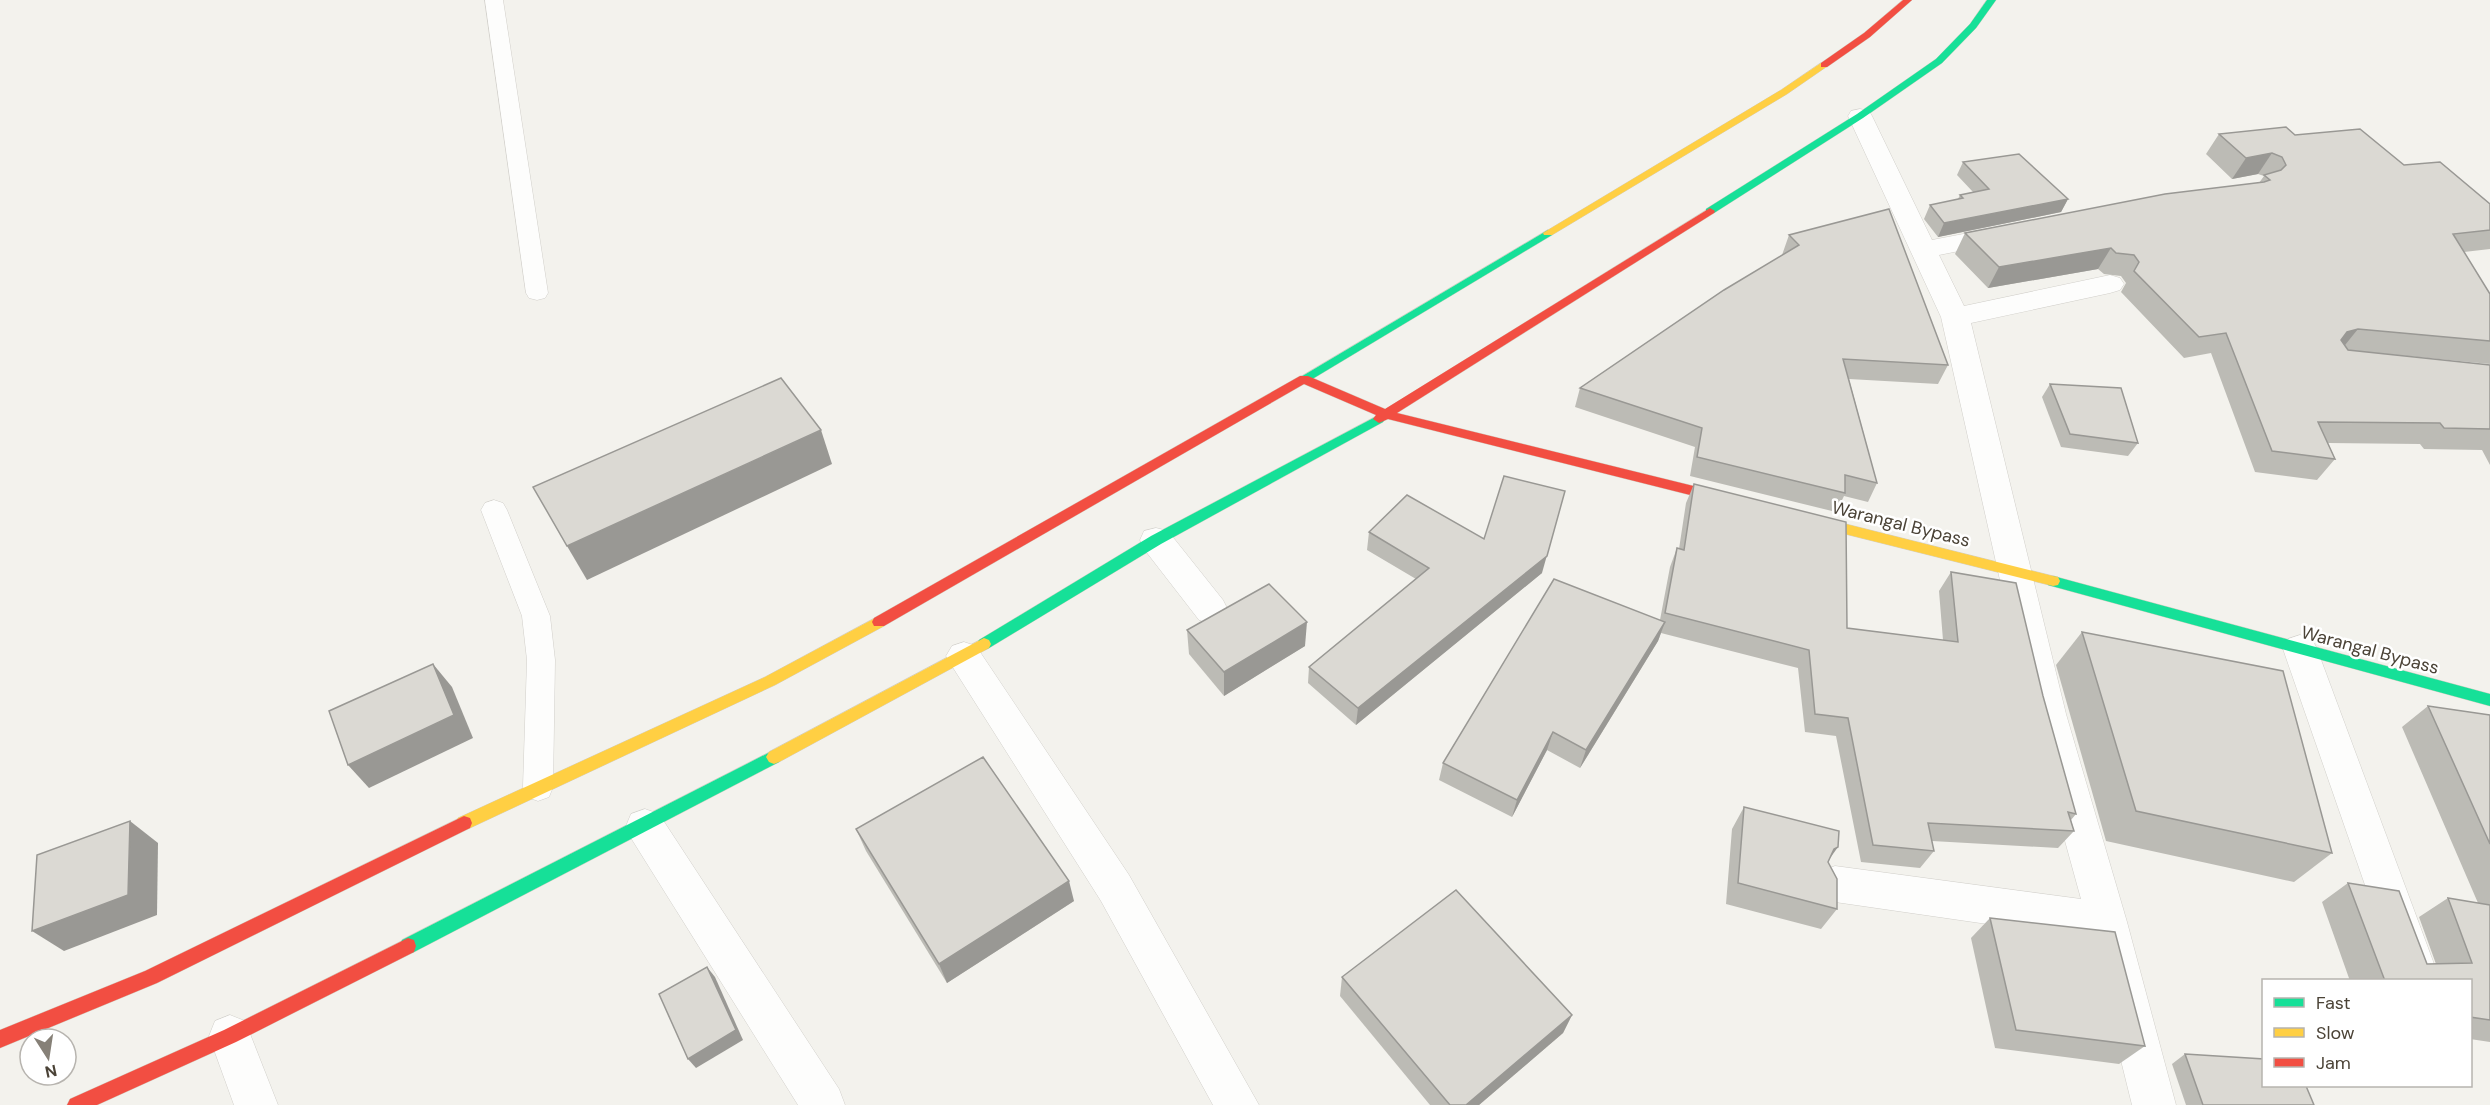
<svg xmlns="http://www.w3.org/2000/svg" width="2490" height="1105" viewBox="0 0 2490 1105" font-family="'DM Sans',sans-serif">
  <rect width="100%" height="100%" fill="#f3f2ed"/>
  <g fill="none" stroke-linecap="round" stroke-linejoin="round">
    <defs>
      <g id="lane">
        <path d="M 485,0 L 503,0 L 548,293 L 545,298 L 537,300 L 529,298 L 526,293 Z"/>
        <path d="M 494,500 L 503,503 L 507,510 L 550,616 L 555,660 L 553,787 L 549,797 L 538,801 L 527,797 L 523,787 L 527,660 L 522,616 L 481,510 L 485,503 Z"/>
      </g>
      <g id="street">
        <path d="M 1860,109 L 1869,111 L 1872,116 L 1932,240 L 2005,226 L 2014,228 L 2018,234 L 2014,240 L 1939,255 L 1964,306 L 2110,275 L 2120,278 L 2124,284 L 2120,290 L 2110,293 L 1971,323 L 2066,714 L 2127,922 L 2176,1105 L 2132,1105 L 2091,939 L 1835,902 L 1821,897 L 1815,884 L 1821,871 L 1835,866 L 2081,899 L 2030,714 L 1941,317 L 1848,116 L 1851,111 Z"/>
        <path d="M 1156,528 L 1168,531 L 1223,600 L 1228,610 L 1223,620 L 1211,624 L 1199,620 L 1144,549 L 1140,540 L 1144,531 Z"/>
        <path d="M 2300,635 L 2312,639 L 2317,649 L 2440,980 L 2398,980 L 2283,649 L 2288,639 Z"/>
        <path d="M 964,642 L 976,646 L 1129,875 L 1259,1105 L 1213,1105 L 1101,901 L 952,666 L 946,656 L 952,646 Z"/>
        <path d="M 645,809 L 659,814 L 839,1089 L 845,1105 L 798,1105 L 631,838 L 626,826 L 631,814 Z"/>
        <path d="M 230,1015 L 245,1021 L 278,1105 L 234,1105 L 209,1036 L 215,1021 Z"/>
      </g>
      <g id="fast">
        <path d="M 1987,0 L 1996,0 L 1976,28 L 1942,63 L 1863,118 L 1714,213 L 1706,213 L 1706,209 L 1857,114 L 1936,59 L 1970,24 Z"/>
        <path d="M 1548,230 L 1553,233 L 1552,235 L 1304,384 L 1296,384 L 1294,381 Z"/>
        <path d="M 1379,415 L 1385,419 L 1383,422 L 1161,544 L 989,648 L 984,650 L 979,648 L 977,644 L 979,640 L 1151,536 Z"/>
        <path d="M 2053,576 L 2490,694 L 2490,706 L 2048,585 L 2046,581 L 2048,577 Z"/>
        <path d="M 774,750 L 779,752 L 782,757 L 779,762 L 414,952 L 408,954 L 402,952 L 400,946 L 402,940 Z"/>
      </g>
      <g id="slow">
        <path d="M 1821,63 L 1829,65 L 1787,94 L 1552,235 L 1544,235 L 1543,233 L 1781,90 Z"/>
        <path d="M 1802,513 L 2053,576 L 2058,577 L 2060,581 L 2058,585 L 2053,586 L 1797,522 L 1795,518 Z"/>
        <path d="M 879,616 L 884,618 L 886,622 L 884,626 L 775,685 L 470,828 L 464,830 L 458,828 L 456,823 L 458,818 L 765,677 Z"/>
        <path d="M 984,638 L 989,640 L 991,644 L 989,648 L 779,762 L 774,764 L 769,762 L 766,757 L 769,752 Z"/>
      </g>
      <g id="jam">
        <path d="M 1903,0 L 1912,0 L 1870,37 L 1827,67 L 1821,67 L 1821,63 L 1864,33 Z"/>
        <path d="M 1710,208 L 1715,211 L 1714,213 L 1397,413 L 1734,496 L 1739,498 L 1741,501 L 1739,504 L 1734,506 L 1388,419 L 1379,423 L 1373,419 L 1376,415 L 1304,384 L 884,626 L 874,626 L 872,622 L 874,618 L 1300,376 L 1308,376 L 1385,409 Z"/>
        <path d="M 464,816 L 470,818 L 472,823 L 470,828 L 157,983 L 0,1048 L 0,1030 L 145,971 Z"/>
        <path d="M 408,938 L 414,940 L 416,946 L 414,952 L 236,1042 L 97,1105 L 67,1105 L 70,1099 L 224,1030 Z"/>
      </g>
    </defs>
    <use href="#lane" stroke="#d1cfca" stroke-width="1"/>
    <use href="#street" stroke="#d1cfca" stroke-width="1"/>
    <use href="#fast" stroke="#d3cfc3" stroke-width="1"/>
    <use href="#slow" stroke="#d3cfc3" stroke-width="1"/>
    <use href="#jam" stroke="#d3cfc3" stroke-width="1"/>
    <use href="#lane" fill="#fdfdfc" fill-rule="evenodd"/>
    <use href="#street" fill="#fdfdfc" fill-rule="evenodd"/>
    <use href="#fast" fill="#16e098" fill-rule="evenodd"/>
    <use href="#slow" fill="#ffcf43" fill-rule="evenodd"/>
    <use href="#jam" fill="#f24e42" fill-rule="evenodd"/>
  </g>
  <g fill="#bcbbb5">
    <path d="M 2219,134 L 2295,135 L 2404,165 L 2490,204 L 2490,249 L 2464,252 L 2490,294 L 2490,364 L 2355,351 L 2490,365 L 2490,465 L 2482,450 L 2424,449 L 2420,444 L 2328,443 L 2335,459 L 2317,480 L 2255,472 L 2211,353 L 2184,358 L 2121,292 L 2126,283 L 2121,276 L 2104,274 L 2098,269 L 1988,288 L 1955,254 L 1965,233 L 2259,183 L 2264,176 L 2258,174 L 2232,179 L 2206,154 Z"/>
    <path d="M 1963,162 L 2068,199 L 2061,212 L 1938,237 L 1924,219 L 1930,205 L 1958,199 L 1960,195 L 1973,192 L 1957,175 Z"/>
    <path d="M 1789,235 L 1948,365 L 1938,384 L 1849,379 L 1877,483 L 1868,502 L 1844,496 L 1836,512 L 1690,476 L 1695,447 L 1575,407 L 1580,388 L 1782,255 Z"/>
    <path d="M 2050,384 L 2138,443 L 2128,456 L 2061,447 L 2042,397 Z"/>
    <path d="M 1694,484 L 1847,628 L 1943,640 L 1939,591 L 1951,572 L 2043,696 L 2076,814 L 2071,820 L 2074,831 L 2058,848 L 1932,841 L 1934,851 L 1920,868 L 1861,862 L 1836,736 L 1805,732 L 1798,668 L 1661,633 L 1658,641 L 1580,768 L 1547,750 L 1512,817 L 1439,780 L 1443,763 L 1660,620 L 1670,567 L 1677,548 L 1679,549 L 1686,503 Z"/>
    <path d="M 1369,532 L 1542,573 L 1356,725 L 1308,683 L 1309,667 L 1416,579 L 1367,550 Z"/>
    <path d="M 1187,630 L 1305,646 L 1224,696 L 1189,654 Z"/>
    <path d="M 2082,632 L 2332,853 L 2294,882 L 2106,841 L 2056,665 Z"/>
    <path d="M 2428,706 L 2490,715 L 2490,1042 L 2470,1039 L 2470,981 L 2350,981 L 2322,902 L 2348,883 L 2427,964 L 2436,964 L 2419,917 L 2448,898 L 2478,903 L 2402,727 Z"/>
    <path d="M 1744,807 L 1829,860 L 1828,862 L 1837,909 L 1821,929 L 1726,904 L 1732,829 Z"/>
    <path d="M 856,829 L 1074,901 L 947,983 L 866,851 Z"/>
    <path d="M 1990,918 L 2145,1046 L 2119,1064 L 1995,1048 L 1971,938 Z"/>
    <path d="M 1342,977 L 1572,1015 L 1563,1033 L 1479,1105 L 1430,1105 L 1340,996 Z"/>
    <path d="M 2185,1054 L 2314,1105 L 2186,1105 L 2172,1064 Z"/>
  </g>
  <g fill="#999894">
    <path d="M 2272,153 L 2258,174 L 2232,179 L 2246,158 Z"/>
    <path d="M 2068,199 L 2061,212 L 1938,237 L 1944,223 Z"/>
    <path d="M 2111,248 L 2098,269 L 1988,288 L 1999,267 Z"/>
    <path d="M 2358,329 L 2341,350 L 2330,353 L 2347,332 Z"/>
    <path d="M 821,430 L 832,464 L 587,580 L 567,546 Z"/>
    <path d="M 1565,491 L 1542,573 L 1356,725 L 1358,708 Z"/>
    <path d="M 1307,622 L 1305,646 L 1224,696 L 1224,672 Z"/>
    <path d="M 1665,622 L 1658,641 L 1580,768 L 1586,750 Z"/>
    <path d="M 433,664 L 452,687 L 473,738 L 369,788 L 348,765 Z"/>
    <path d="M 1553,732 L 1547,750 L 1512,817 L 1517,800 Z"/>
    <path d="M 130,821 L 158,843 L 157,915 L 64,951 L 32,931 Z"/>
    <path d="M 1838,847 L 1823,868 L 1834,849 Z"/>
    <path d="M 1069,881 L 1074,901 L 947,983 L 939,964 Z"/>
    <path d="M 707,967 L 715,977 L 743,1040 L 696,1068 L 688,1059 Z"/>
    <path d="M 1572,1015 L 1563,1033 L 1479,1105 L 1466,1105 Z"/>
  </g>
  <g fill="#dbd9d3" stroke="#999894" stroke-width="1.5">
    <path d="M 2286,127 L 2295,135 L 2360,129 L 2404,165 L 2440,162 L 2490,204 L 2490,230 L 2453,234 L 2490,294 L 2490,341 L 2358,329 L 2347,332 L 2341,340 L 2348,350 L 2490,365 L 2490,429 L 2444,428 L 2440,423 L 2318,422 L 2335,459 L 2272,451 L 2226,333 L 2199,337 L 2134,271 L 2139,262 L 2134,255 L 2116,253 L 2111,248 L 1999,267 L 1965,233 L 2165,194 L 2264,182 L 2270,180 L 2264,175 L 2281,170 L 2286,165 L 2282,157 L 2272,153 L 2246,158 L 2219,134 Z"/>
    <path d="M 2019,154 L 2068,199 L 1944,223 L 1930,205 L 1963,198 L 1960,195 L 1989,189 L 1963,162 Z"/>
    <path d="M 1889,209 L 1948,365 L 1843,359 L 1877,483 L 1845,475 L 1845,493 L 1697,457 L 1702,428 L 1580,388 L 1724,290 L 1799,245 L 1789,235 Z"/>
    <path d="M 781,378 L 821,430 L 567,546 L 533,487 Z"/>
    <path d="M 2050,384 L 2121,388 L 2138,443 L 2070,434 Z"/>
    <path d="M 1504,476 L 1565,491 L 1547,556 L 1358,708 L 1309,667 L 1429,568 L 1369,532 L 1407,495 L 1484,539 Z"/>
    <path d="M 1694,484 L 1846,522 L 1847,628 L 1958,642 L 1951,572 L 2016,583 L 2043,696 L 2076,814 L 2068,812 L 2074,831 L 1928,823 L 1934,851 L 1873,845 L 1848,718 L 1815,714 L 1809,650 L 1665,613 L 1677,548 L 1684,550 Z"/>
    <path d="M 1554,579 L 1665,622 L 1586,750 L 1553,732 L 1517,800 L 1443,763 Z"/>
    <path d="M 1269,584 L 1307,622 L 1224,672 L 1187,630 Z"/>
    <path d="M 2082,632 L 2283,671 L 2332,853 L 2136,811 Z"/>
    <path d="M 433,664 L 454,715 L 348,765 L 329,711 Z"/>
    <path d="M 2428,706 L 2490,715 L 2490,844 Z"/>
    <path d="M 983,757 L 1069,881 L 939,964 L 856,829 Z"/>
    <path d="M 1744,807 L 1839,831 L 1838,847 L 1834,849 L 1828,862 L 1837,879 L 1837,909 L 1738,883 Z"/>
    <path d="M 130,821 L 128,895 L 32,931 L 37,855 Z"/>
    <path d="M 2348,883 L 2399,891 L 2427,964 L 2472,963 L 2448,898 L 2490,905 L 2490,1020 L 2470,1017 L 2470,981 L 2385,981 Z"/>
    <path d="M 1456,890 L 1572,1015 L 1466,1105 L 1450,1105 L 1342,977 Z"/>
    <path d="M 1990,918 L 2115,932 L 2145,1046 L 2016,1030 Z"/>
    <path d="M 707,967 L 736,1030 L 688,1059 L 659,994 Z"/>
    <path d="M 2185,1054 L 2264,1059 L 2264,1086 L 2306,1086 L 2314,1105 L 2203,1105 Z"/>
  </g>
  <g text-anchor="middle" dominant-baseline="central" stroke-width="5" stroke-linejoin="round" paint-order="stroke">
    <g font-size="18" fill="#4b4337" stroke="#fff">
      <text transform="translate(1901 524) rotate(14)">Warangal Bypass</text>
      <text transform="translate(2370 650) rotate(15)">Warangal Bypass</text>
    </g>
  </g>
  <rect x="2262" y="979" width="210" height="108" fill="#ffffff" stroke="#b7b4af" stroke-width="1.5"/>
  <rect x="2274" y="998" width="30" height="9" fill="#16e098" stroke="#b7b4af" stroke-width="1.5"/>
  <text x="2316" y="1009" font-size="18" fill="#4b4337">Fast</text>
  <rect x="2274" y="1028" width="30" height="9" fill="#ffcf43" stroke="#b7b4af" stroke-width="1.5"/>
  <text x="2316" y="1039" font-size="18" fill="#4b4337">Slow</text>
  <rect x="2274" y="1058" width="30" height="9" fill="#f24e42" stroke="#b7b4af" stroke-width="1.5"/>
  <text x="2316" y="1069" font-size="18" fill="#4b4337">Jam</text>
  <g transform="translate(48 1057) rotate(168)"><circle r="28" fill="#ffffff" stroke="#b7b4af" stroke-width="1.5"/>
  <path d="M0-4.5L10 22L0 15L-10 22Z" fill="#868077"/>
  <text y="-9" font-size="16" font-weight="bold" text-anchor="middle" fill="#4b4337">N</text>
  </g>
</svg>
